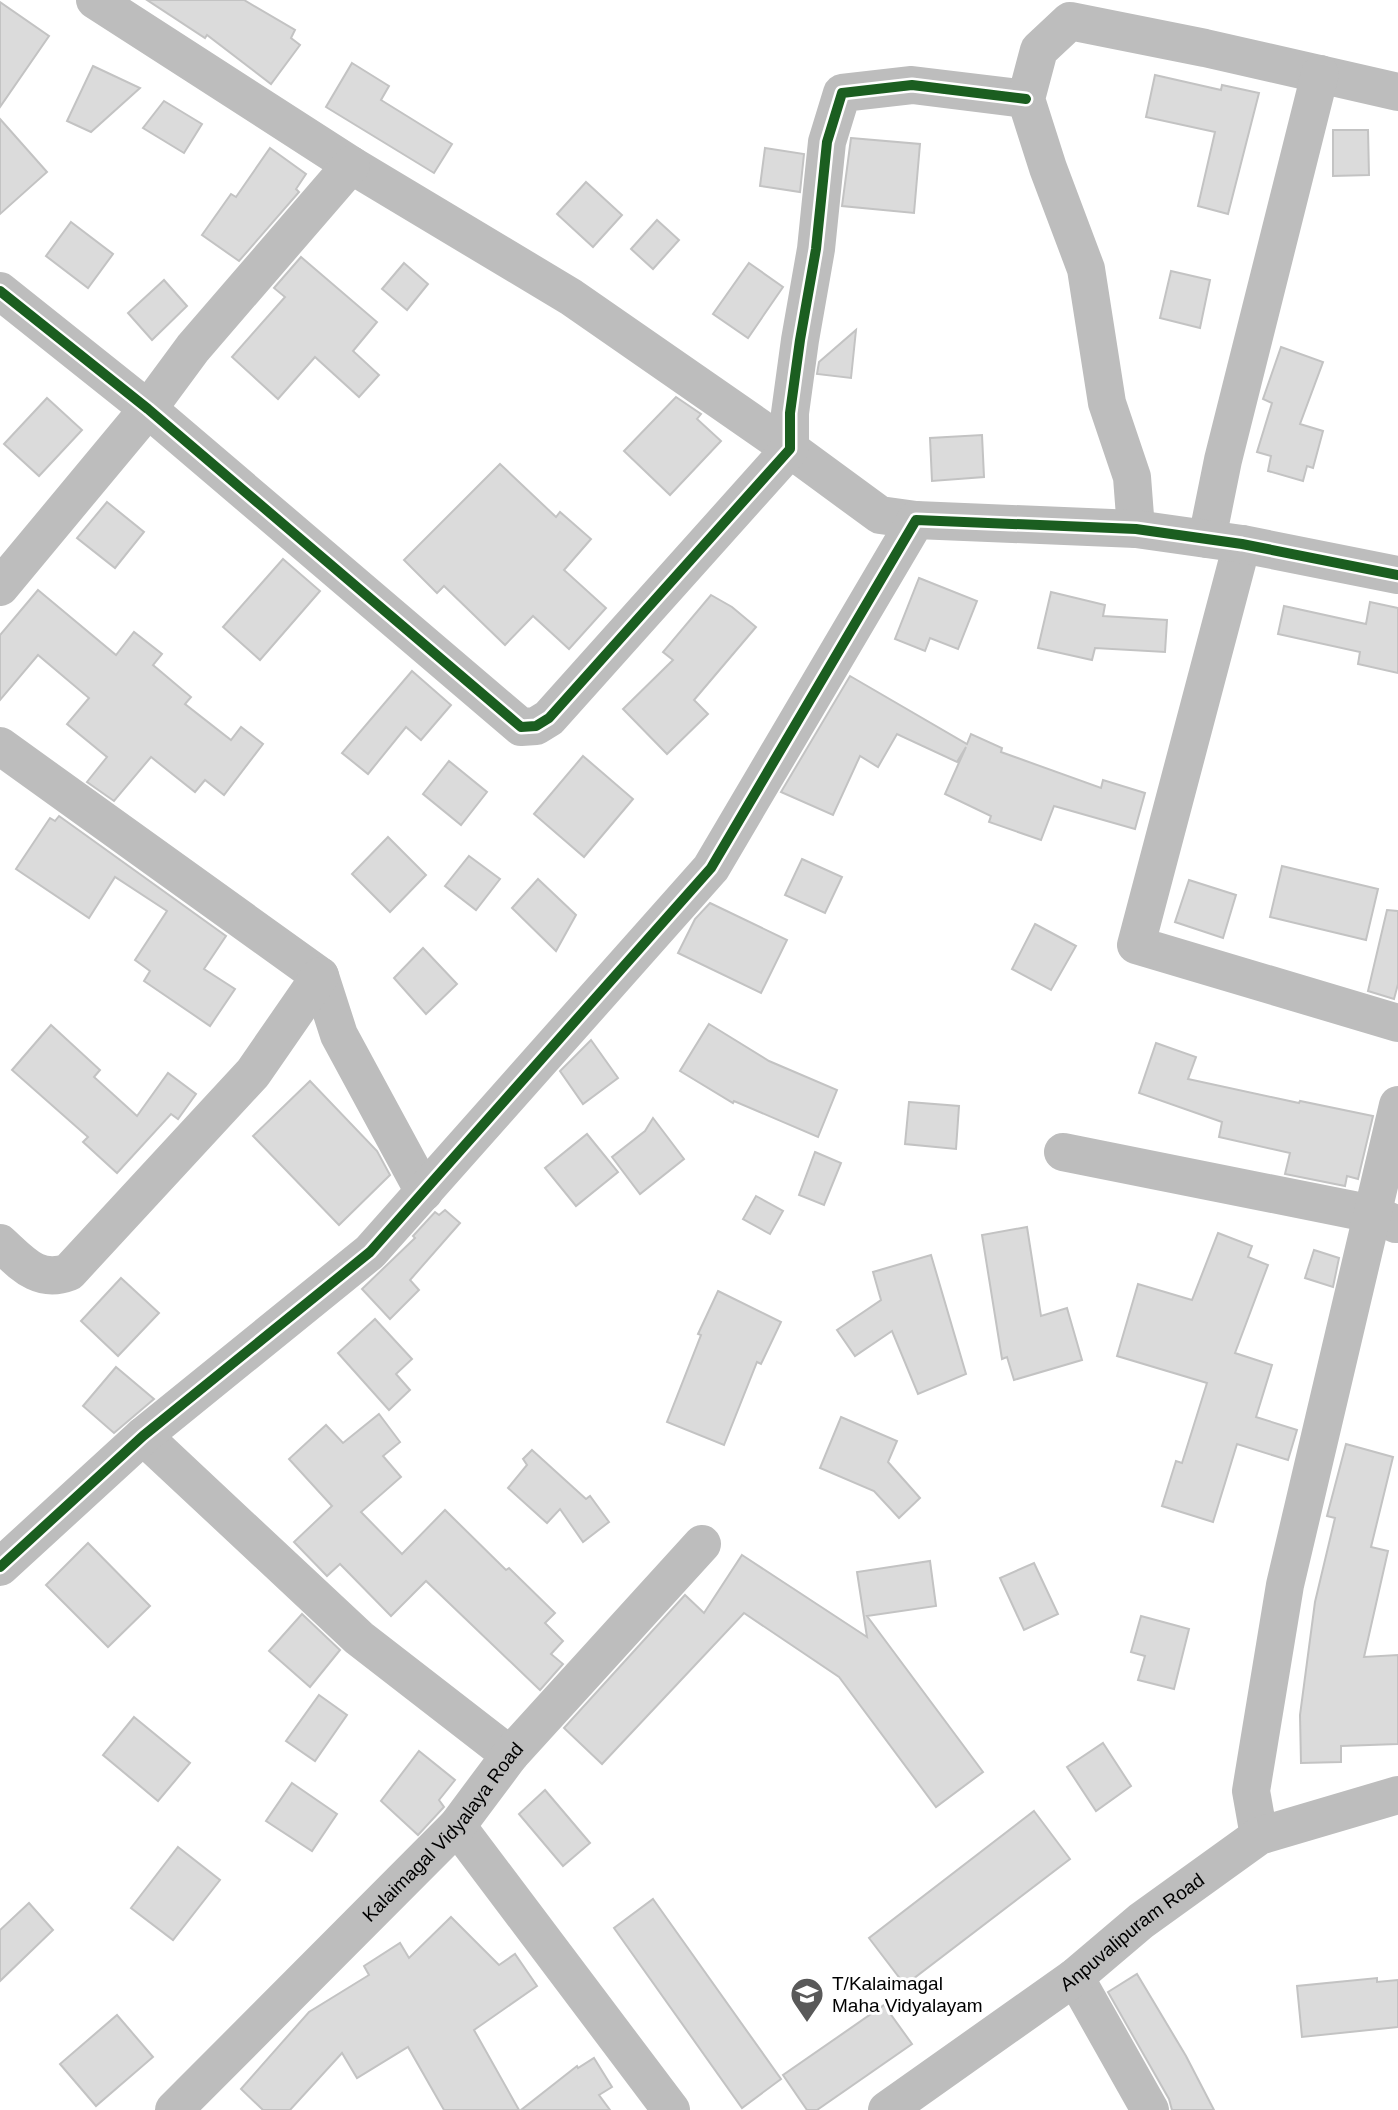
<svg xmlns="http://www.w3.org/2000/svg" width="1398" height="2110" viewBox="0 0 1398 2110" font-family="Arial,sans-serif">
  <rect width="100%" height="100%" fill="#fff"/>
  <g fill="#dbdbdb" stroke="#c3c3c3" stroke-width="2">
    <path d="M 147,0 L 244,0 L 295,30 L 291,38 L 300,45 L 271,84 L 207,35 L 205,38 Z"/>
    <path d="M 0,2 L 49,36 L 0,107 Z"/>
    <path d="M 352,63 L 389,86 L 381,100 L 452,144 L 434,173 L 326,107 Z"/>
    <path d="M 93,66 L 140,88 L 91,132 L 67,121 Z"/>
    <path d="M 1155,75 L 1221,90 L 1222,85 L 1259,93 L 1228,214 L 1198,206 L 1215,132 L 1146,117 Z"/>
    <path d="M 164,101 L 202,124 L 184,153 L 143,128 Z"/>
    <path d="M 0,119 L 47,172 L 0,214 Z"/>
    <path d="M 1333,130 L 1368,130 L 1369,175 L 1333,176 Z"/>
    <path d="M 851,138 L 920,144 L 914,213 L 842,206 Z"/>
    <path d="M 270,148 L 306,174 L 296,189 L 299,192 L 239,261 L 202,235 L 231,194 L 236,197 Z"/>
    <path d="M 765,148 L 804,154 L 800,192 L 760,186 Z"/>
    <path d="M 586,182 L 622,215 L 593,247 L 557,214 Z"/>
    <path d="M 657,220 L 679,240 L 653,269 L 631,249 Z"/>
    <path d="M 71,222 L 113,254 L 88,288 L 46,256 Z"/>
    <path d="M 301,257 L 377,322 L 353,351 L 379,375 L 359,397 L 315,357 L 278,399 L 232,357 L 285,297 L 274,288 Z"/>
    <path d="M 404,263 L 428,284 L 407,310 L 382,289 Z"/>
    <path d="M 749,263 L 783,287 L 748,338 L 713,314 Z"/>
    <path d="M 1171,271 L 1210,280 L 1200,328 L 1160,318 Z"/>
    <path d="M 164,280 L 187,306 L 152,340 L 128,313 Z"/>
    <path d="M 856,330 L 851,378 L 817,374 L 819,362 Z"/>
    <path d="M 1281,347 L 1323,362 L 1300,424 L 1323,431 L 1313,468 L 1307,466 L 1303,481 L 1268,471 L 1271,456 L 1257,452 L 1272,403 L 1263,399 Z"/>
    <path d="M 676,397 L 701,414 L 697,419 L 721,441 L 670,495 L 624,451 Z"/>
    <path d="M 47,398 L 82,430 L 39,476 L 4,444 Z"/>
    <path d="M 982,435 L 984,477 L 932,481 L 930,438 Z"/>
    <path d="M 500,464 L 556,517 L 560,512 L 591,539 L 564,570 L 606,608 L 569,649 L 533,616 L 505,645 L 444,586 L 437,593 L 404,560 Z"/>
    <path d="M 107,502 L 144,532 L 115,568 L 77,538 Z"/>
    <path d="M 283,559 L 320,591 L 260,660 L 223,627 Z"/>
    <path d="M 919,578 L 977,601 L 958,649 L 930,638 L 925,651 L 895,639 Z"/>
    <path d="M 38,590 L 116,655 L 134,632 L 162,654 L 153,665 L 191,697 L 185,704 L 231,740 L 241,727 L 263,744 L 224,795 L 205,780 L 195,792 L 151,757 L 114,801 L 87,782 L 107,757 L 67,724 L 89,698 L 38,655 L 0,700 L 0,635 Z"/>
    <path d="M 1051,592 L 1105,605 L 1103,616 L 1167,620 L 1165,652 L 1095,648 L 1092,660 L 1038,648 Z"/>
    <path d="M 711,595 L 732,607 L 756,627 L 694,700 L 708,714 L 667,754 L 623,709 L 673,660 L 663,652 Z"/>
    <path d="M 1370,602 L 1398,608 L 1398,673 L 1358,664 L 1360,652 L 1278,634 L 1284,606 L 1366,624 Z"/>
    <path d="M 412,671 L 451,705 L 421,740 L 406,727 L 368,774 L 342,753 Z"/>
    <path d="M 850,676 L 967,744 L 971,734 L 1002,748 L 1001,752 L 1101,788 L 1103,780 L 1145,793 L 1135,829 L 1054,806 L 1041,840 L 989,822 L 991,816 L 945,794 L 966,747 L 957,762 L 897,734 L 878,767 L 860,756 L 833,815 L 781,792 Z"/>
    <path d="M 583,756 L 633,799 L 584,857 L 534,814 Z"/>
    <path d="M 449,761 L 487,792 L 461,825 L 423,794 Z"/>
    <path d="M 59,816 L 226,936 L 204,969 L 235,989 L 210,1026 L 144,981 L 150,971 L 135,960 L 167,911 L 115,877 L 89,918 L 16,869 L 50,818 L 55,821 Z"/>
    <path d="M 388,837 L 426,875 L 390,912 L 352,874 Z"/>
    <path d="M 469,856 L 500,879 L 476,910 L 445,886 Z"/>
    <path d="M 802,859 L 842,877 L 825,913 L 785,895 Z"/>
    <path d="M 1282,866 L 1378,889 L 1366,940 L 1270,917 Z"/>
    <path d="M 538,879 L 576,915 L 556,951 L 512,908 Z"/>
    <path d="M 1189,880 L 1236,895 L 1223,938 L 1175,922 Z"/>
    <path d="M 710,903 L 787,940 L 761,993 L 678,953 L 695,919 Z"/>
    <path d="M 1387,910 L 1398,911 L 1398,984 L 1394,999 L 1368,991 Z"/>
    <path d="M 1035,924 L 1076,946 L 1051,990 L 1012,969 Z"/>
    <path d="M 423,948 L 457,984 L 426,1014 L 394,978 Z"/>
    <path d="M 709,1024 L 769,1061 L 837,1090 L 818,1137 L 734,1101 L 733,1103 L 680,1071 Z"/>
    <path d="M 51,1025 L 100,1070 L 94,1077 L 137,1116 L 168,1073 L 196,1094 L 178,1119 L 171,1114 L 117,1173 L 83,1142 L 88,1137 L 12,1070 Z"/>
    <path d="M 591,1040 L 618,1078 L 583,1104 L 560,1071 Z"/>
    <path d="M 1156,1043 L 1196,1057 L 1188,1079 L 1299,1103 L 1300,1101 L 1373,1116 L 1358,1179 L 1347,1176 L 1345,1186 L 1285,1174 L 1290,1153 L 1219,1137 L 1222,1122 L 1139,1093 Z"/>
    <path d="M 310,1081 L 377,1151 L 390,1175 L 339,1225 L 253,1136 Z"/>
    <path d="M 909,1102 L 959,1106 L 956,1149 L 905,1144 Z"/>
    <path d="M 653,1118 L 684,1159 L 640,1194 L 612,1157 L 645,1131 Z"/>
    <path d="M 587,1134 L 618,1172 L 576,1206 L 545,1168 Z"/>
    <path d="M 815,1152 L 841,1163 L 824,1205 L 799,1195 Z"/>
    <path d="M 756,1196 L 783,1211 L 770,1234 L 743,1219 Z"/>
    <path d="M 445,1210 L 460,1223 L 410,1280 L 419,1290 L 390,1319 L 362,1289 L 415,1238 L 413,1236 L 435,1212 L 439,1215 Z"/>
    <path d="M 1027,1227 L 1041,1316 L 1067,1308 L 1082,1360 L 1014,1380 L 1007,1357 L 1002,1359 L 982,1235 Z"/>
    <path d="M 1218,1233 L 1252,1246 L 1248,1257 L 1268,1265 L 1235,1353 L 1272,1365 L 1256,1417 L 1297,1430 L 1288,1460 L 1237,1444 L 1213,1522 L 1162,1506 L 1176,1461 L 1182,1463 L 1207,1383 L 1117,1356 L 1138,1284 L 1192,1300 Z"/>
    <path d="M 1314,1250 L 1339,1258 L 1333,1287 L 1305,1278 Z"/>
    <path d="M 931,1255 L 966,1374 L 918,1394 L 892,1331 L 855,1356 L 837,1330 L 881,1300 L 873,1272 Z"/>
    <path d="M 121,1278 L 159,1313 L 118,1356 L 81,1321 Z"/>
    <path d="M 718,1291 L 781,1322 L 761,1364 L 757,1362 L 724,1445 L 667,1422 L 701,1335 L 698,1334 Z"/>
    <path d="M 375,1319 L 412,1359 L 396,1374 L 410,1390 L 389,1410 L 338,1353 Z"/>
    <path d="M 116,1367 L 154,1399 L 114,1433 L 83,1406 Z"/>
    <path d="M 379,1414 L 400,1442 L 383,1456 L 401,1477 L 361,1512 L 402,1554 L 445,1510 L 506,1570 L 509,1568 L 555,1613 L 545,1623 L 563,1641 L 551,1654 L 563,1664 L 540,1690 L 426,1581 L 391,1616 L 340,1564 L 327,1576 L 294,1542 L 332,1506 L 289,1459 L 326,1425 L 343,1443 Z"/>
    <path d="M 841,1417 L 897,1441 L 888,1462 L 920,1498 L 899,1518 L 874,1491 L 820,1468 Z"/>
    <path d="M 1346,1444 L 1393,1457 L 1371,1547 L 1388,1551 L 1364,1657 L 1398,1655 L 1398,1744 L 1341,1746 L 1341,1762 L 1301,1763 L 1300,1715 L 1315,1602 L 1335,1518 L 1327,1516 Z"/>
    <path d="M 532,1450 L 586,1499 L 590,1496 L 609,1522 L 583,1542 L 560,1509 L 547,1523 L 508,1488 L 527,1465 L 523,1459 Z"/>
    <path d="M 88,1543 L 150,1606 L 108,1647 L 46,1585 Z"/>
    <path d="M 742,1555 L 867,1637 L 857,1572 L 930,1561 L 936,1606 L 867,1616 L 983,1772 L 936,1807 L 839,1677 L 744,1613 L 602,1764 L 564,1728 L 685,1595 L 704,1613 Z"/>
    <path d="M 1034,1563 L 1058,1614 L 1024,1630 L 1000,1578 Z"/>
    <path d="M 302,1614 L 340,1650 L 310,1687 L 269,1651 Z"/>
    <path d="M 1141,1616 L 1189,1629 L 1174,1689 L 1138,1680 L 1145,1656 L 1131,1652 Z"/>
    <path d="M 319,1695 L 347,1715 L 315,1761 L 286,1741 Z"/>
    <path d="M 134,1717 L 190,1763 L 158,1801 L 103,1755 Z"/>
    <path d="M 1103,1743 L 1131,1786 L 1096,1811 L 1067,1767 Z"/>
    <path d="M 419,1751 L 455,1780 L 439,1800 L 444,1807 L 418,1835 L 381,1801 Z"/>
    <path d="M 292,1783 L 337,1814 L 312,1851 L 266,1821 Z"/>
    <path d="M 545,1790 L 590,1843 L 563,1866 L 519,1814 Z"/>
    <path d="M 1034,1811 L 1070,1859 L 905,1985 L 869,1938 Z"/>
    <path d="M 178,1847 L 220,1880 L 173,1940 L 131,1908 Z"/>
    <path d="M 653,1899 L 781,2079 L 742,2108 L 614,1928 Z"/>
    <path d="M 29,1903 L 53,1930 L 0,1981 L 0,1930 Z"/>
    <path d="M 451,1917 L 499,1965 L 515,1954 L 537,1986 L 474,2030 L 519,2110 L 444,2110 L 408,2047 L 357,2078 L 342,2053 L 290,2110 L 263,2110 L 241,2089 L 309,2012 L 369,1975 L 364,1966 L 400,1943 L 409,1958 Z"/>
    <path d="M 1137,1974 L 1186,2056 L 1214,2110 L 1172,2110 L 1169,2099 L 1108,1992 Z"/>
    <path d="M 1377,1978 L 1377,1982 L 1398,1980 L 1398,2027 L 1302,2037 L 1297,1986 Z"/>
    <path d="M 884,2005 L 912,2044 L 817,2110 L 807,2110 L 783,2075 Z"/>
    <path d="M 117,2015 L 153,2057 L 96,2106 L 60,2064 Z"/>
    <path d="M 594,2058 L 612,2087 L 599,2095 L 610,2110 L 521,2110 L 577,2066 L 578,2068 Z"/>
  </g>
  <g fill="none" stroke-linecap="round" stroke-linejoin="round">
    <g stroke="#bdbdbd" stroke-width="38">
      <path d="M 95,0 L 351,165 L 571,297 L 790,449 L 880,515 L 916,520"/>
      <path d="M 0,291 L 148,409 L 521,727 L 536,726 L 549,718 L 790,449 L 790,413 L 800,340 L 816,249 L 827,142 L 842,93 L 912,85 L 1026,99"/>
      <path d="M 1136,529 L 1132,477 L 1107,403 L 1086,269 L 1048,168 L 1026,99 L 1039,50 L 1070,21 L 1205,48 L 1398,92"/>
      <path d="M 1207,539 L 1223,460 L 1320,74"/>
      <path d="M 1242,544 L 1136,945 L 1398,1023"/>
      <path d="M 0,587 L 148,409 L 193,348 L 351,165"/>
      <path d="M 0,746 L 320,976 L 339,1035 L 424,1192"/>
      <path d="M 1063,1152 L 1373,1214 L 1396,1224"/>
      <path d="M 0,1243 C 21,1262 38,1284 69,1272 L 253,1073 L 320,976"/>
      <path d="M 143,1436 L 359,1638 L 510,1755"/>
      <path d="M 0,1567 L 143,1436 L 370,1252 L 711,868 L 916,520 L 1136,529 L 1242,544 L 1398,575"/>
      <path d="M 457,1826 L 671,2110"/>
      <path d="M 1259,1836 L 1251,1791 L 1285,1585 L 1398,1105"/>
      <path d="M 1075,1977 L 1150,2110"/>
      <path id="s1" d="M 174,2110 L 457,1826 L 510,1755 L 702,1544"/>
      <path id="s2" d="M 887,2110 L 1075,1977 L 1141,1921 L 1259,1836 L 1398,1795"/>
    </g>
    <defs>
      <g id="cycleway">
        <path d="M 0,291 L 148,409 L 521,727 L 536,726 L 549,718 L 790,449 L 790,413 L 800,340 L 816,249 L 827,142 L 842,93 L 912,85 L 1026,99"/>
        <path d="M 0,1567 L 143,1436 L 370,1252 L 711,868 L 916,520 L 1136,529 L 1242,544 L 1398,575"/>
      </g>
    </defs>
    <use href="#cycleway" stroke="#fff" stroke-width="15"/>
    <use href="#cycleway" stroke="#1b5e20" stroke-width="10"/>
  </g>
  <defs>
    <symbol id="school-pin" viewBox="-11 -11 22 30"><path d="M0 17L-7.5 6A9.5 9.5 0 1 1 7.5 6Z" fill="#595959" stroke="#fff"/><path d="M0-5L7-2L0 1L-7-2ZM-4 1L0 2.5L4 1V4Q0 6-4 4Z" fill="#fff"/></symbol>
  </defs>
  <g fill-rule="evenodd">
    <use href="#school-pin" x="788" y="1975" width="38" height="52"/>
  </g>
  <g text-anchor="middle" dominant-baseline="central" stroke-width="6" stroke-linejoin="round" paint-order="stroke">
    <g font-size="19" fill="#000" stroke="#fff">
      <text stroke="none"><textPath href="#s1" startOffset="387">Kalaimagal Vidyalaya Road</textPath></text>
      <text stroke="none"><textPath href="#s2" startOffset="303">Anpuvalipuram Road</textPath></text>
    </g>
    <g font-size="19" fill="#000" stroke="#fff" text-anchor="start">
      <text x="832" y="1983">T/Kalaimagal<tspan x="832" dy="22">Maha Vidyalayam</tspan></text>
    </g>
  </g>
</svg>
